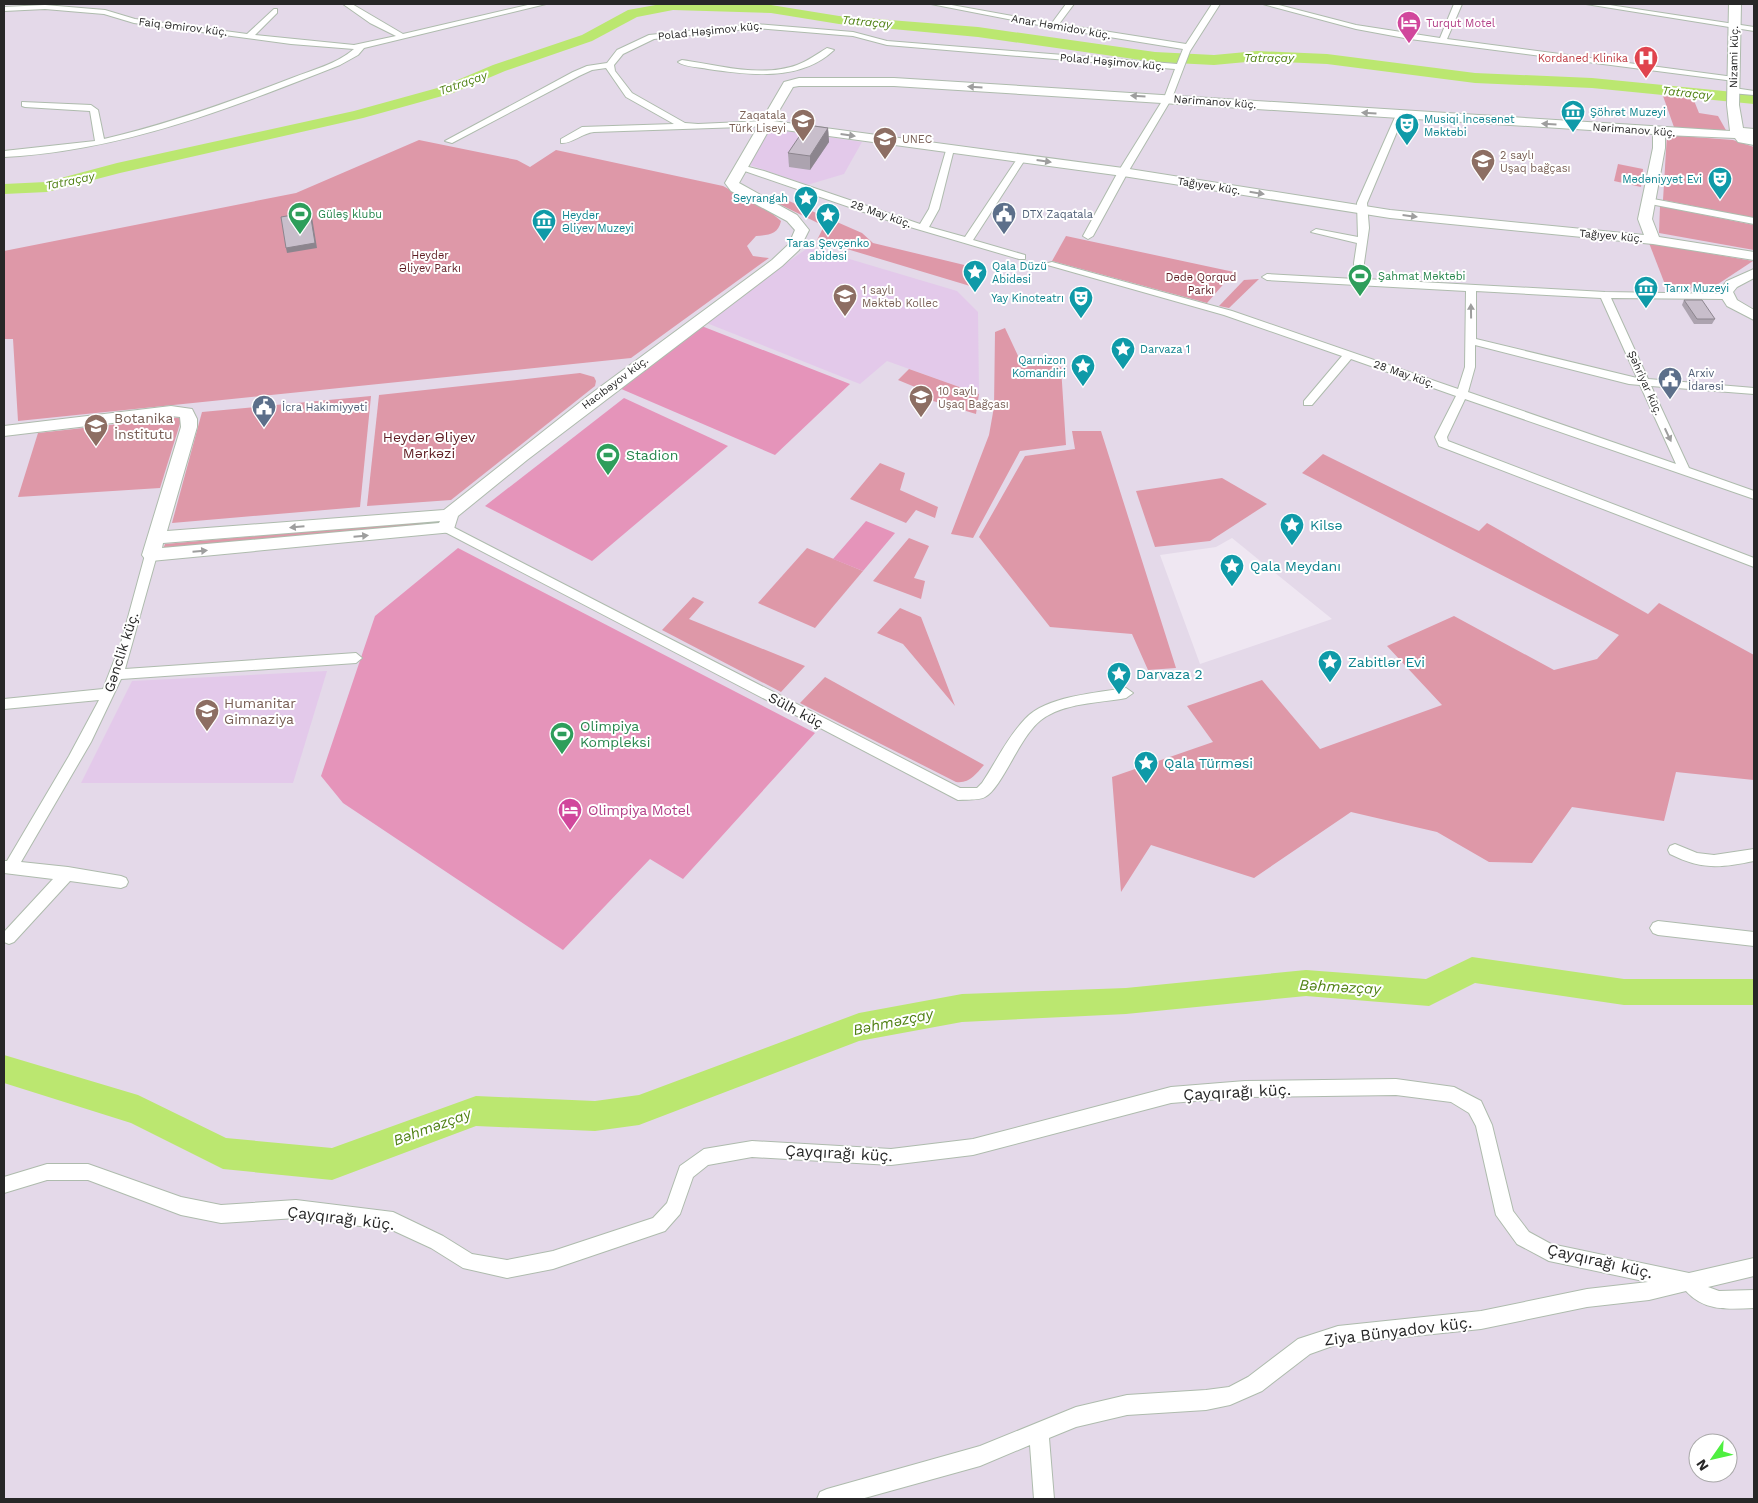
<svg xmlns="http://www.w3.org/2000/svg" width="1758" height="1503" viewBox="0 0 1758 1503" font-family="'Work Sans',sans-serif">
  <rect width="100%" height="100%" fill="#e4d9e9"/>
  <g fill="#e3c9ea">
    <path d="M 774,130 L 786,131 L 862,142 L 844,174 L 807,185 L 750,165 L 765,135 Z"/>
    <path d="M 809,247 L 957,291 L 978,312 L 979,394 L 887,361 L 860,384 L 704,322 Z"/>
    <path d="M 327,671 L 293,783 L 81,783 L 132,681 Z"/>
  </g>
  <g fill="#de98a8">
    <path d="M 1663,96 L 1693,98 L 1699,113 L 1718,116 L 1727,132 L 1675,130 Z"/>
    <path d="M 1667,135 L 1733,140 L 1754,147 L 1754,218 L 1663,200 Z"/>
    <path d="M 419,140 L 517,160 L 530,167 L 556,150 L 723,186 L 769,211 L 781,221 C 778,235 768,235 756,236 L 747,246 L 753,256 L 769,258 L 631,358 L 18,421 L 13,339 L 4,339 L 4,251 L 296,193 Z"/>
    <path d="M 1618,164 L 1643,169 L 1641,187 L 1614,181 Z"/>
    <path d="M 789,201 L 862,233 L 873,243 L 981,269 L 970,286 L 817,240 L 824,226 L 779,204 Z"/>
    <path d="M 1660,206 L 1754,225 L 1754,250 L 1659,233 Z"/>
    <path d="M 1066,236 L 1234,272 L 1207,303 L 1052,261 Z"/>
    <path d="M 1649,243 L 1753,261 L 1712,288 L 1666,287 Z"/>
    <path d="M 1259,279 L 1229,308 L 1219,306 L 1244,280 Z"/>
    <path d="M 1005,328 L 1019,358 L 1061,367 L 1066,445 L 1020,451 L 973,538 L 951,534 L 989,435 L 994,407 L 995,332 Z"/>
    <path d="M 909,369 L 979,394 L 976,414 L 910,394 L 915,387 L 898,380 Z"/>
    <path d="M 580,373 L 594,377 L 596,381 L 595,386 L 451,500 L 367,506 L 379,395 Z"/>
    <path d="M 371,396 L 360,507 L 172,523 L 202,412 Z"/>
    <path d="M 182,417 L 160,488 L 18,497 L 38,433 Z"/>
    <path d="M 1072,431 L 1101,431 L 1176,668 L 1148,670 L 1132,634 L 1050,627 L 979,537 L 1025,456 L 1075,449 Z"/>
    <path d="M 1323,454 L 1479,531 L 1487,523 L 1648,614 L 1659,603 L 1754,655 L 1754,780 L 1676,772 L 1664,821 L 1572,807 L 1532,863 L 1489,862 L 1437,832 L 1351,812 L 1254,878 L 1151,845 L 1121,892 L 1112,777 L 1213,742 L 1187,706 L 1262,680 L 1320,749 L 1442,705 L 1387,646 L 1454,616 L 1554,670 L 1597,659 L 1619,635 L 1302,473 Z"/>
    <path d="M 880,463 L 905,473 L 900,490 L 938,507 L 935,518 L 916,510 L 906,523 L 850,499 Z"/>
    <path d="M 1222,478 L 1267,504 L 1210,541 L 1155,547 L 1136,491 Z"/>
    <path d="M 424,521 L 422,528 L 163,549 L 165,544 Z"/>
    <path d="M 909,538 L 929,546 L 914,578 L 925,581 L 921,599 L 873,581 Z"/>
    <path d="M 807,548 L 863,571 L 815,628 L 758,603 Z"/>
    <path d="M 693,597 L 704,602 L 689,619 L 805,666 L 781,692 L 662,630 Z"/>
    <path d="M 900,608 L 921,617 L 955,706 L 903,644 L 877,633 Z"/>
    <path d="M 825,677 L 984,765 C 976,774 969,784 956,782 L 800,703 Z"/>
  </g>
  <g fill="#e594ba">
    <path d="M 699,325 L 850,384 L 775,455 L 619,388 Z"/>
    <path d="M 624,398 L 728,446 L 592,561 L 485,506 Z"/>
    <path d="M 866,521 L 895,533 L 863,571 L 833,559 Z"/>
    <path d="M 458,548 L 815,733 L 683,879 L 650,859 L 563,950 L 343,803 L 321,776 L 375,616 Z"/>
  </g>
  <path fill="#efe7f2" d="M 1232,538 L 1332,619 L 1200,664 L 1160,555 L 1216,547 Z"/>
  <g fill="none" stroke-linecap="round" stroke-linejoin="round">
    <g fill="#bbe770" fill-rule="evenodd">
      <path d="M 661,4 L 771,5 L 839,16 L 978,27 L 1155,52 L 1214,55 L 1257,51 L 1327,54 L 1475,73 L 1592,78 L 1754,94 L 1754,104 L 1592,88 L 1475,83 L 1327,64 L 1257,61 L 1214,65 L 1155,62 L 978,37 L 839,24 L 771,13 L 673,10 L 637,17 L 592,41 L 505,71 L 453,93 L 363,118 L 120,173 L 47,192 L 4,194 L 4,184 L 46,182 L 117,163 L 354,111 L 441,87 L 493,65 L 582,35 L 628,10 Z"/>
      <path d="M 1472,957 L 1624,979 L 1754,979 L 1754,1005 L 1624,1005 L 1475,983 L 1429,1006 L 1306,996 L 1126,1014 L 962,1022 L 859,1041 L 639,1125 L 595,1131 L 476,1126 L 332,1180 L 223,1169 L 131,1123 L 4,1083 L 4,1055 L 138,1095 L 226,1138 L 332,1148 L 476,1096 L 595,1101 L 639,1095 L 859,1013 L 962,994 L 1126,988 L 1306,970 L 1426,979 Z"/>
    </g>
    <defs>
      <g id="street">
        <path d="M 343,4 L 352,4 L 403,34 L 532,4 L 546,4 L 364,48 L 358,55 L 340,65 C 231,108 122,151 4,157 L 4,151 L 95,141 L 90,111 L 25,107 L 22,106 L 22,102 L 91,105 L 98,110 L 104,139 C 168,124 230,102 292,78 C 312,70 337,64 354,49 L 291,44 L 134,23 L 104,14 L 45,9 L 4,11 L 4,7 L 45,5 L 105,10 L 135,19 L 247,34 L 274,9 L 277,9 L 277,13 L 255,35 L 354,45 L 396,36 L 370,23 Z"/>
        <path d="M 931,4 L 946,4 L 1052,23 L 1066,4 L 1074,4 L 1059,24 L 1186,44 L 1212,4 L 1220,4 L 1190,51 L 1172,98 L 1128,172 L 1093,236 L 1088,239 L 1083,236 L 1118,172 L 1164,98 L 1175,69 L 887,45 L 853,36 L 756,28 L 654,39 L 623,54 L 614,65 L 615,71 L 632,93 L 685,123 L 698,124 L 765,121 L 768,122 L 768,126 L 594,132 C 582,133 572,144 561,143 L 561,139 L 582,127 L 674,124 L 626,97 L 606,68 L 592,70 L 579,76 L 452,143 L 445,141 L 573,72 L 587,66 L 607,63 L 617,50 L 649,35 L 756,24 L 853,32 L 887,41 L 1177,64 L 1183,49 L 1054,28 Z"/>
        <path d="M 1263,4 L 1275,4 L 1356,25 L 1440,38 L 1454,4 L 1462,4 L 1447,39 L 1734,77 L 1738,79 L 1734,81 L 1410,39 L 1356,29 Z"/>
        <path d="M 1586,4 L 1603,4 L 1754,27 L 1754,31 Z"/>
        <path d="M 827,48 L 834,50 C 800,82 750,75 708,69 C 699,67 685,67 678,62 L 682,60 C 717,65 762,78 797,65 C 808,61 817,54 827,48 Z"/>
        <path d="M 1734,88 L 1754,91 L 1754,95 L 1731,93 L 1730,91 Z"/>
        <path d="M 1400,112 L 1404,115 L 1367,203 L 1369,228 L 1364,263 L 1365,279 L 1605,292 L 1729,294 L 1730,296 L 1725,299 L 1611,298 L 1648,379 L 1754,388 L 1754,394 L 1651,386 L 1689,468 L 1754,491 L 1754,499 L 1465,399 L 1447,437 L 1448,441 L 1754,558 L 1754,567 L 1439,446 L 1435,437 L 1456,396 L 1351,359 L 1312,405 L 1304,405 L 1304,401 L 1342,356 L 1224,315 L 1044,264 L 1052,262 L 1232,311 L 1458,389 L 1465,367 L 1466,291 L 1267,280 L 1262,277 L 1267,274 L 1355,279 L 1354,263 L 1357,243 L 1311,232 L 1316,229 L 1358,237 L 1357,203 L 1396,115 ZM 1476,291 L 1601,298 L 1637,378 L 1476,339 ZM 1475,345 L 1629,384 L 1640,385 L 1676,464 L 1468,392 L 1475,367 Z"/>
        <path d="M 947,147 L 954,149 L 939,209 L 929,227 L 965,237 L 1019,156 L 1025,156 L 1026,158 L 973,240 L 1025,255 L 1025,259 L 1019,259 L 893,222 L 736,168 L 741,165 L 764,171 L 920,224 L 929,209 Z"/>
        <path d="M 1648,198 L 1754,218 L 1754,224 L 1645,203 L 1645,199 Z"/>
        <path d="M 447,524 L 960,788 L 977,788 L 982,783 C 996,762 1007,738 1025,719 C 1046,696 1096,693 1126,688 L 1133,693 L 1126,698 C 1099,703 1063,703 1041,720 C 1019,737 1003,787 985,797 C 978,801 966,799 958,800 L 443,531 L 441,528 L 443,525 Z"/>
        <path d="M 151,551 L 157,555 L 125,669 L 356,653 L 362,658 L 356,663 L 121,679 L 91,742 L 21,862 L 68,867 L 121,876 L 126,878 L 128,882 L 126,886 L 121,888 L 70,881 L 14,942 L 9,944 L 4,942 L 4,932 L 53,879 L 4,873 L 4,861 L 7,861 L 69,756 L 99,700 L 4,709 L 4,699 L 103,689 L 121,643 L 145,555 Z"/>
        <path d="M 1675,844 L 1697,853 L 1714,855 L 1754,849 L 1754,861 C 1720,868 1702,870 1670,854 L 1668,850 L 1670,846 Z"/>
        <path d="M 1658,921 L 1754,932 L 1754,946 L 1658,935 L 1653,933 L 1650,928 L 1653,923 Z"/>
        <path d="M 1396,1079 L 1454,1087 L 1481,1101 L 1492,1125 L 1513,1211 L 1529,1232 L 1551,1244 L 1689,1273 L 1754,1258 L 1754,1276 L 1708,1287 L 1719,1291 L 1754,1290 L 1754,1308 C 1729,1309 1705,1312 1686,1291 L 1649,1300 L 1587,1307 L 1481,1329 L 1338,1344 L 1310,1354 L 1262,1391 L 1230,1405 L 1206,1410 L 1127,1415 L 1076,1427 L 1049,1438 L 1054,1499 L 1034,1499 L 1030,1445 L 980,1466 L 861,1499 L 817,1499 L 820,1492 L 827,1489 L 980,1446 L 1076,1407 L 1127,1395 L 1206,1390 L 1229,1387 L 1248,1377 L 1298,1339 L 1338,1326 L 1481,1311 L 1587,1289 L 1648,1282 L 1549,1261 L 1517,1244 L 1496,1215 L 1476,1126 L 1469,1113 L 1451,1102 L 1396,1095 L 1245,1097 L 1171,1103 L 973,1155 L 891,1165 L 752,1157 L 708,1165 L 693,1177 L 680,1214 L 665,1231 L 553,1269 L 507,1278 L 463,1268 L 431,1248 L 392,1230 L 296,1218 L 221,1223 L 181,1215 L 88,1180 L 47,1180 L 4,1193 L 4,1177 L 47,1164 L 88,1164 L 181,1197 L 221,1205 L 296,1200 L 393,1212 L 443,1236 L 472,1254 L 507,1260 L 553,1251 L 653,1218 L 667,1203 L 680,1166 L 704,1149 L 752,1141 L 891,1149 L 973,1139 L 1171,1087 L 1245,1081 Z"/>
      </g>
      <g id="secondary">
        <path d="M 1729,4 L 1741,4 L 1739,105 L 1743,128 L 1754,129 L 1754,137 L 1747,135 L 1754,137 L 1754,145 L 1738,142 L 1735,138 L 1665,135 L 1665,148 L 1652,219 L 1659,237 L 1754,252 L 1754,260 L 1653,244 L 1390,218 L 1123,176 L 770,128 L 739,183 L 797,215 L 809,230 L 799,250 L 782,266 L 527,460 L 458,516 L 453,532 L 151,561 L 145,559 L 142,555 L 181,427 L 180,417 L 171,416 L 4,436 L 4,426 L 171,406 L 192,409 L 197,419 L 197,427 L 167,531 L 444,510 L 588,396 L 772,260 L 789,244 L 795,230 L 787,221 L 731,191 L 725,183 L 784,82 L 799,78 L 894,78 L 1730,131 L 1727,105 ZM 799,86 L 894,86 L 1653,134 L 1653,148 L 1638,219 L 1644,235 L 1390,210 L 1123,168 L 773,121 L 793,87 ZM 440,521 L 439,523 L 162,548 L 163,543 Z"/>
        <path d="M 1754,269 L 1754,278 L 1737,287 L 1733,292 L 1737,300 L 1754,310 L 1754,320 L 1727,306 L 1718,292 L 1727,281 Z"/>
      </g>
    </defs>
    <use href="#street" stroke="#aebbad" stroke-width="2"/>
    <use href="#secondary" stroke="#aebbad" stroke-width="2"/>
    <use href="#street" fill="#fff" fill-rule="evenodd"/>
    <use href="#secondary" fill="#fff" fill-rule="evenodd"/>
  </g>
  <g fill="#aca3af">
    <path d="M 828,128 L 829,142 L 810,170 L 789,167 L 788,153 Z"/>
    <path d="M 1684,300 L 1715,319 L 1712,324 L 1694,324 L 1682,305 Z"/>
  </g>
  <g fill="#8c858e">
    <path d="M 828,128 L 829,142 L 810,170 L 810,156 Z"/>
    <path d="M 310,212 L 312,217 L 317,248 L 287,253 L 286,248 Z"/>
  </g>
  <g fill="#c8becb" stroke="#8c858e">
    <path d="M 807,125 L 828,128 L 810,156 L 788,153 Z"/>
    <path d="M 310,212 L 315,243 L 286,248 L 281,217 Z"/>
    <path d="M 1684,300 L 1702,300 L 1715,319 L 1697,319 Z"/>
  </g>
  <defs><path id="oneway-solid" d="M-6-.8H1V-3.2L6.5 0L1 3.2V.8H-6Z" transform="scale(1.25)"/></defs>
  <g fill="#9e9e9e">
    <use href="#oneway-solid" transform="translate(975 87) rotate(-177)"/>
    <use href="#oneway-solid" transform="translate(1138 96) rotate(-177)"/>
    <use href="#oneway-solid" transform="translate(1369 113) rotate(-176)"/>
    <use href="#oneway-solid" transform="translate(1549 124) rotate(-177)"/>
    <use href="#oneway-solid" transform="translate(848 135) rotate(8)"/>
    <use href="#oneway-solid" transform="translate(1044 161) rotate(8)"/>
    <use href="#oneway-solid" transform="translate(1257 193) rotate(9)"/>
    <use href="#oneway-solid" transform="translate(1410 216) rotate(7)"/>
    <use href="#oneway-solid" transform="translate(1471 311) rotate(-91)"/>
    <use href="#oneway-solid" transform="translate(1668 435) rotate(65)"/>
    <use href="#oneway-solid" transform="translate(297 527) rotate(175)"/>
    <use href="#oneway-solid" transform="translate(361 536) rotate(-5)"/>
    <use href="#oneway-solid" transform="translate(200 551) rotate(-5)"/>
  </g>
  <defs>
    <symbol id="hotel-pin" viewBox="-11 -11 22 30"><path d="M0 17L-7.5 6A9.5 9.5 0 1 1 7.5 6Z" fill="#d1479c" stroke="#fff"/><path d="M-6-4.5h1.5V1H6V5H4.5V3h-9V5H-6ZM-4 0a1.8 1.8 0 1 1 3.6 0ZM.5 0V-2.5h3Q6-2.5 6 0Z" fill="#fff"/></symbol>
    <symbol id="hospital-pin" viewBox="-11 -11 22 30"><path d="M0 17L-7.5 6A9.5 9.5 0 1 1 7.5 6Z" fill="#e0444e" stroke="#fff"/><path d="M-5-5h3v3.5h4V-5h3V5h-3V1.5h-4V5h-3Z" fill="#fff"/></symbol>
    <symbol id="museum-pin" viewBox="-11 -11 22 30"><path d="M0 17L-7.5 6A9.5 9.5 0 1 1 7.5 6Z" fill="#0f9aa8" stroke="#fff"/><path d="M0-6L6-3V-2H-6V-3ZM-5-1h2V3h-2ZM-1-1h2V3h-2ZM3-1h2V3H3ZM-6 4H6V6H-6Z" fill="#fff"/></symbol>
    <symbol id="school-pin" viewBox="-11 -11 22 30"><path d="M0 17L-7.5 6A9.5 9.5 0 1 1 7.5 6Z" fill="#8d6e63" stroke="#fff"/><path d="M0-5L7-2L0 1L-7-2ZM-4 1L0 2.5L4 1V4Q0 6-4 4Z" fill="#fff"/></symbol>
    <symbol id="theatre-pin" viewBox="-11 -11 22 30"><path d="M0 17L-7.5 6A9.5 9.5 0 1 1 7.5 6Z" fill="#0f9aa8" stroke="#fff"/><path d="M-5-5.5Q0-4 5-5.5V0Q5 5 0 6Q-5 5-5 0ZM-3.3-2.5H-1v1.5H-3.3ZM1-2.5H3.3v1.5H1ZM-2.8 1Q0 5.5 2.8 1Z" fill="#fff"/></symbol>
    <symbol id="university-pin" viewBox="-11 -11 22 30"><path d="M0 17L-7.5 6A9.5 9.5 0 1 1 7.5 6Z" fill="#8d6e63" stroke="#fff"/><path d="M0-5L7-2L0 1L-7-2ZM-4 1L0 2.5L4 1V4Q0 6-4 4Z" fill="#fff"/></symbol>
    <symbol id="sight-pin" viewBox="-11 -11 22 30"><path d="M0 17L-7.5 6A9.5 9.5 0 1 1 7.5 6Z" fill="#0f9aa8" stroke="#fff"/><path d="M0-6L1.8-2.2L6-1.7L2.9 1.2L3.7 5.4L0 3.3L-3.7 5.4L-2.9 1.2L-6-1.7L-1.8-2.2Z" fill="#fff"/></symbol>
    <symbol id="stadium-pin" viewBox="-11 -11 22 30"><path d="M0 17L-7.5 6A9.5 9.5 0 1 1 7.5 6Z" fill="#2e9e5b" stroke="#fff"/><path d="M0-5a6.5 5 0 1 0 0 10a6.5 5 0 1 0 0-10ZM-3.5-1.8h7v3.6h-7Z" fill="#fff"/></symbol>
    <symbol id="civic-pin" viewBox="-11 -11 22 30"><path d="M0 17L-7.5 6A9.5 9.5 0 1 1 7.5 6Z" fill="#5c6f8a" stroke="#fff"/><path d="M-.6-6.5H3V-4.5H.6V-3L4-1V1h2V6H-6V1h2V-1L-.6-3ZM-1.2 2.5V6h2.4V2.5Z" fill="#fff"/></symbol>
  </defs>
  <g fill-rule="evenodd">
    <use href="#hotel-pin" x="1395" y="9" width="28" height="38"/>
    <use href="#hospital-pin" x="1632" y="44" width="28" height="38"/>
    <use href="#museum-pin" x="1559" y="98" width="28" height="38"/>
    <use href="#school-pin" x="789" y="107" width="28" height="38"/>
    <use href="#theatre-pin" x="1393" y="111" width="28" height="38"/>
    <use href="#university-pin" x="871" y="125" width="28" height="38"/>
    <use href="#school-pin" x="1469" y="147" width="28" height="38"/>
    <use href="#theatre-pin" x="1706" y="165" width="28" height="38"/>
    <use href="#sight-pin" x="792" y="184" width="28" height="38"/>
    <use href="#stadium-pin" x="286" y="200" width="28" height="38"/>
    <use href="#civic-pin" x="990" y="200" width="28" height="38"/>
    <use href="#sight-pin" x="814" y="201" width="28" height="38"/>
    <use href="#museum-pin" x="530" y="207" width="28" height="38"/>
    <use href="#sight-pin" x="961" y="258" width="28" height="38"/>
    <use href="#stadium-pin" x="1346" y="262" width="28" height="38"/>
    <use href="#museum-pin" x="1632" y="274" width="28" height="38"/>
    <use href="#school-pin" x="831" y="282" width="28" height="38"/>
    <use href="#theatre-pin" x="1067" y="284" width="28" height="38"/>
    <use href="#sight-pin" x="1109" y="335" width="28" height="38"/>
    <use href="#sight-pin" x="1069" y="352" width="28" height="38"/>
    <use href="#civic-pin" x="1656" y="365" width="28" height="38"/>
    <use href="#school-pin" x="907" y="383" width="28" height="38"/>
    <use href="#civic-pin" x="250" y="393" width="28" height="38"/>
    <use href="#university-pin" x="82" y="412" width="28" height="38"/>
    <use href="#stadium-pin" x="594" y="441" width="28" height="38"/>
    <use href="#sight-pin" x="1278" y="511" width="28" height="38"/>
    <use href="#sight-pin" x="1218" y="552" width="28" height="38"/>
    <use href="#sight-pin" x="1316" y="648" width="28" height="38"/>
    <use href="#sight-pin" x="1105" y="660" width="28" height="38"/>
    <use href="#school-pin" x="193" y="697" width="28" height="38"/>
    <use href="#stadium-pin" x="548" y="720" width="28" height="38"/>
    <use href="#sight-pin" x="1132" y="749" width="28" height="38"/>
    <use href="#hotel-pin" x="556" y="796" width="28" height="38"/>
  </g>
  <g text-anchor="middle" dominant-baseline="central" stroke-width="4" stroke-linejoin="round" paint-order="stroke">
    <g font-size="11" fill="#b23c85" stroke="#fff" text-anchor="start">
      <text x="1426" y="23">Turqut Motel</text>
    </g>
    <g font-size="11" fill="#272727" stroke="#fff">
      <text transform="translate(183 27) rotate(7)">Faiq Əmirov küç.</text>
      <text transform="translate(1061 27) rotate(10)">Anar Həmidov küç.</text>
      <text transform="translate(710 31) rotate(-6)">Polad Həşimov küç.</text>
      <text transform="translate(1734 57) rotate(-89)">Nizami küç.</text>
      <text transform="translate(1112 62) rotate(5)">Polad Həşimov küç.</text>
      <text transform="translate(1215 102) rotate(4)">Nərimanov küç.</text>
      <text transform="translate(1634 130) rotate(4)">Nərimanov küç.</text>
      <text transform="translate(1209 186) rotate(9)">Tağıyev küç.</text>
      <text transform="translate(881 214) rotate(19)">28 May küç.</text>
      <text transform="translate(1611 236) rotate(5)">Tağıyev küç.</text>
      <text transform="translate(1404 374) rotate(19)">28 May küç.</text>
      <text transform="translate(615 383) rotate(-37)">Hacıbəyov küç.</text>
      <text transform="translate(1645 383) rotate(66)">Şəhriyar küç.</text>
    </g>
    <g font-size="11" fill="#be3a42" stroke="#fff" text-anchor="end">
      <text x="1628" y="58">Kordaned Klinika</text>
    </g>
    <g font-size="11" fill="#0d838f" stroke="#fff" text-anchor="start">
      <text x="1590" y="112">Şöhrət Muzeyi</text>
      <text x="1424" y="119">Musiqi İncəsənət<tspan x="1424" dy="13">Məktəbi</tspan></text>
      <text x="1702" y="179" text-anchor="end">Mədəniyyət Evi</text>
      <text x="788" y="198" text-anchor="end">Seyrangah</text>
      <text x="562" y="215">Heydər<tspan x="562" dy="13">Əliyev Muzeyi</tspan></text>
      <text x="828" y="243" text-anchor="middle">Taras Şevçenko<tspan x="828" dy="13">abidəsi</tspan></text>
      <text x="992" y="266">Qala Düzü<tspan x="992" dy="13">Abidəsi</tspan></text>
      <text x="1664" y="288">Tarıx Muzeyi</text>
      <text x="1064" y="298" text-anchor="end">Yay Kinoteatrı</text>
      <text x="1140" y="349">Darvaza 1</text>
      <text x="1066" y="360" text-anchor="end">Qarnizon<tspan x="1066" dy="13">Komandiri</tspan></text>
    </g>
    <g font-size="11" fill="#785e54" stroke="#fff" text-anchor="start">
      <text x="786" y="115" text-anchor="end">Zaqatala<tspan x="786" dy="13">Türk Liseyi</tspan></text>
      <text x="902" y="139">UNEC</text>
      <text x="1500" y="155">2 saylı<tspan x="1500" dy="13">Uşaq bağçası</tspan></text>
      <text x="862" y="290">1 saylı<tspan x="862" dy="13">Məktəb Kollec</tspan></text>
      <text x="938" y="391">10 saylı<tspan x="938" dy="13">Uşaq Bağçası</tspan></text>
    </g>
    <g font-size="11" fill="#27864d" stroke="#fff" text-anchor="start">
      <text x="318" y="214">Güləş klubu</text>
      <text x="1378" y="276">Şahmat Məktəbi</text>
    </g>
    <g font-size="11" fill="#4e5e75" stroke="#fff" text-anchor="start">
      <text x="1022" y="214">DTX Zaqatala</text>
      <text x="1688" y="373">Arxiv<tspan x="1688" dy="13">İdarəsi</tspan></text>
      <text x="282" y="407">İcra Hakimiyyəti</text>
    </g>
    <g font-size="11" fill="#5f1d23" stroke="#fff">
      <text x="430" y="255">Heydər<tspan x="430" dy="13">Əliyev Parkı</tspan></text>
      <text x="1201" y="277">Dədə Qorqud<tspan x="1201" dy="13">Parkı</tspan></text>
    </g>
    <g font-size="12" font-style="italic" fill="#508214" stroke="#fff">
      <text transform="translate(867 22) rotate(5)">Tatraçay</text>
      <text x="1269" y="58">Tatraçay</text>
      <text transform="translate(463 83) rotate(-19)">Tatraçay</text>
      <text transform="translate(1687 93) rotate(6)">Tatraçay</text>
      <text transform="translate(70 181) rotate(-12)">Tatraçay</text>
    </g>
    <g font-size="14" fill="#785e54" stroke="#fff" text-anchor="start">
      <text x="114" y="418">Botanika<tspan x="114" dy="16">İnstitutu</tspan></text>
      <text x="224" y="703">Humanitar<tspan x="224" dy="16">Gimnaziya</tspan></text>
    </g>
    <g font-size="14" fill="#5f1d23" stroke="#fff">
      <text x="429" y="437">Heydər Əliyev<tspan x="429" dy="16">Mərkəzi</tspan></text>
    </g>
    <g font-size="14" fill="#27864d" stroke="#fff" text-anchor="start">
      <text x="626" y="455">Stadion</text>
      <text x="580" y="726">Olimpiya<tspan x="580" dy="16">Kompleksi</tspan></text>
    </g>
    <g font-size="14" fill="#0d838f" stroke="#fff" text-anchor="start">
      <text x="1310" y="525">Kilsə</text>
      <text x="1250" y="566">Qala Meydanı</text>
      <text x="1348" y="662">Zabitlər Evi</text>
      <text x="1136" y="674">Darvaza 2</text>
      <text x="1164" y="763">Qala Türməsi</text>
    </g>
    <g font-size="14" fill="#272727" stroke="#fff">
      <text transform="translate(121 652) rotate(-72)">Gənclik küç.</text>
      <text transform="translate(796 710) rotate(28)">Sülh küç</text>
    </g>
    <g font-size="14" fill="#b23c85" stroke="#fff" text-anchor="start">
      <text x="588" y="810">Olimpiya Motel</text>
    </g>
    <g font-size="15" font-style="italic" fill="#508214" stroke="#fff">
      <text transform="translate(1340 987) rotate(3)">Bəhməzçay</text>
      <text transform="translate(893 1022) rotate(-12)">Bəhməzçay</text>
      <text transform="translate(432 1127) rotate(-20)">Bəhməzçay</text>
    </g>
    <g font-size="16" fill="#272727" stroke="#fff">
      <text transform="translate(1237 1092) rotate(-3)">Çayqırağı küç.</text>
      <text transform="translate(839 1153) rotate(3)">Çayqırağı küç.</text>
      <text transform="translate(341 1218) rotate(7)">Çayqırağı küç.</text>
      <text transform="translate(1600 1261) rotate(13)">Çayqırağı küç.</text>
      <text transform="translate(1398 1331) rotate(-7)">Ziya Bünyadov küç.</text>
    </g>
  </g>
  <rect width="1758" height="1503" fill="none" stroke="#272727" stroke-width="10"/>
  <g transform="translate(1713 1458) rotate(236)"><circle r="24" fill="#ffffff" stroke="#a9a9a9"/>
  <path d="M0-4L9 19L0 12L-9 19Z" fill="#4eef40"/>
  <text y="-8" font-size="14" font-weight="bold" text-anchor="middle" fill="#272727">N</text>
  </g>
</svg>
